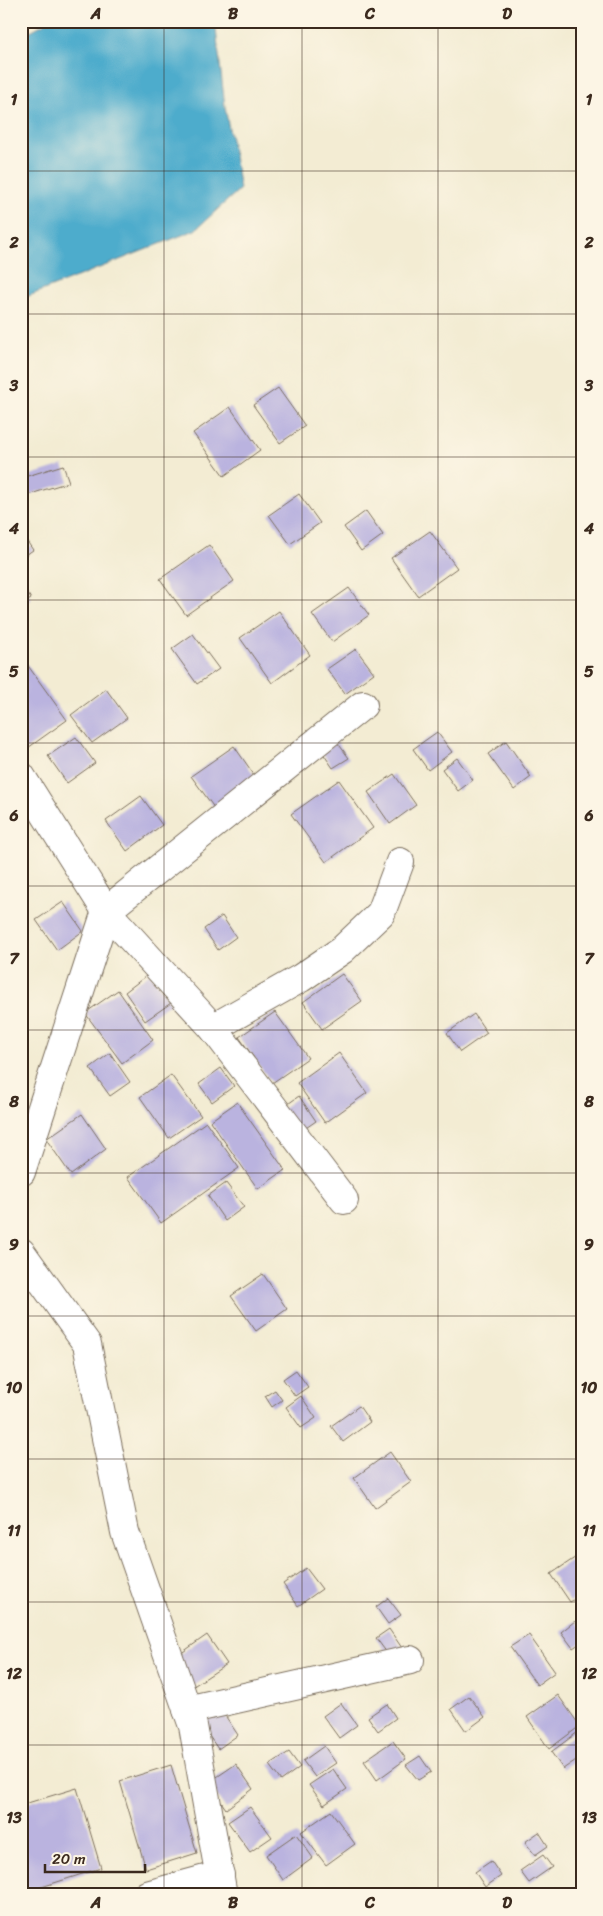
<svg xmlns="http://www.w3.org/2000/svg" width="603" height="1916" viewBox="0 0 603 1916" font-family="Sriracha,sans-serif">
  <rect width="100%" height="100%" fill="#fcf5e5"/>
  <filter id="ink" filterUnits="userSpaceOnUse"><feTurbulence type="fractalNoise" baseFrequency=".02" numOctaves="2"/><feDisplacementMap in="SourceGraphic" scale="10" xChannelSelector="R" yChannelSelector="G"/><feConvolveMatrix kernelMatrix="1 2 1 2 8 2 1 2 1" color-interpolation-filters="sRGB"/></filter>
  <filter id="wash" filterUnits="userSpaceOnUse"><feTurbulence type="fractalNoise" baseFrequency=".0096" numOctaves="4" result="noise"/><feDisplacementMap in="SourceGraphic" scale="20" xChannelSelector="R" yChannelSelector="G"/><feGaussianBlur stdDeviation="1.12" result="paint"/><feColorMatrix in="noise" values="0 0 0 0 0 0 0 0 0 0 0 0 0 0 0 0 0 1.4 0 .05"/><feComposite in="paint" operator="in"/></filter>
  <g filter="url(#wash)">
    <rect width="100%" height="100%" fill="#f3ecd3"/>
    <path fill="#4daccc" stroke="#446b75" d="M 49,21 L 215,21 L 225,107 L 240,189 L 195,230 L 21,299 L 21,36 Z"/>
    <g id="blocks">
      <g fill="#bab3df">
        <path d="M 278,388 L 305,426 L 280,443 L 253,405 Z"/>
        <path d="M 230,407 L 260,450 L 224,476 L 193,433 Z"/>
        <path d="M 63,465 L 69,482 L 21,497 L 21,478 Z"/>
        <path d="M 299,494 L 320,523 L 290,544 L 269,515 Z"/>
        <path d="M 366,511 L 383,535 L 361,551 L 344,527 Z"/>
        <path d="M 430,531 L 457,568 L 418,596 L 391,558 Z"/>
        <path d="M 21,533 L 33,550 L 21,558 Z"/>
        <path d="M 209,545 L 234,581 L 186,615 L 160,579 Z"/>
        <path d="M 21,583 L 31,599 L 21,605 Z"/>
        <path d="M 349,588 L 369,615 L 332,642 L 312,614 Z"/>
        <path d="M 279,611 L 310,655 L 272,683 L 240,638 Z"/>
        <path d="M 193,634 L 219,669 L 197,684 L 172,649 Z"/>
        <path d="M 356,649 L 374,673 L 345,694 L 327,669 Z"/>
        <path d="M 21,656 L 67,720 L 25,750 L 21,745 Z"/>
        <path d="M 106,689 L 127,718 L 92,743 L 71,715 Z"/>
        <path d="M 437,732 L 452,752 L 428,770 L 413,749 Z"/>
        <path d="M 76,737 L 95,763 L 67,783 L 48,756 Z"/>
        <path d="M 506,741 L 531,777 L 514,790 L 488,754 Z"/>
        <path d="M 337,742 L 349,758 L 333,768 L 322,752 Z"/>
        <path d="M 234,746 L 257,779 L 215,809 L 191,776 Z"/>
        <path d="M 457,758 L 473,780 L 458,791 L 442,769 Z"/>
        <path d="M 394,774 L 416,805 L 390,824 L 368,792 Z"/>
        <path d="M 339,780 L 373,828 L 326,862 L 291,814 Z"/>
        <path d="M 141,796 L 162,825 L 127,851 L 106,821 Z"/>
        <path d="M 63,902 L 83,931 L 57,950 L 36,920 Z"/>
        <path d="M 222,916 L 236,937 L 218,950 L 204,929 Z"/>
        <path d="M 150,973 L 171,1003 L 145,1021 L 125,992 Z"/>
        <path d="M 342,974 L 362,1001 L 322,1029 L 303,1002 Z"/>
        <path d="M 118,990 L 153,1040 L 122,1063 L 85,1013 Z"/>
        <path d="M 275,1012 L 308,1058 L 272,1083 L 239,1037 Z"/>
        <path d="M 474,1014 L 487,1033 L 460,1052 L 447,1033 Z"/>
        <path d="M 110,1053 L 130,1082 L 110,1096 L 90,1068 Z"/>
        <path d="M 339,1053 L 367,1093 L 325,1123 L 297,1083 Z"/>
        <path d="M 221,1068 L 234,1086 L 212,1102 L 199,1084 Z"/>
        <path d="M 171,1075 L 201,1116 L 169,1138 L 140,1097 Z"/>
        <path d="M 299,1096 L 316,1121 L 284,1143 L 267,1119 Z"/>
        <path d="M 237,1102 L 285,1170 L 258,1189 L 210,1121 Z"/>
        <path d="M 82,1114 L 106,1149 L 71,1175 L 46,1139 Z"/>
        <path d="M 206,1122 L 239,1168 L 161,1223 L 128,1177 Z"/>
        <path d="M 226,1183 L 244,1207 L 225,1221 L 208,1196 Z"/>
        <path d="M 263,1274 L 287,1309 L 256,1331 L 231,1296 Z"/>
        <path d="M 296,1370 L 308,1387 L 295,1396 L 283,1379 Z"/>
        <path d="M 275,1390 L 282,1400 L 272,1407 L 265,1396 Z"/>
        <path d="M 301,1396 L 316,1418 L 301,1428 L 286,1407 Z"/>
        <path d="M 359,1406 L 370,1422 L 343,1442 L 331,1426 Z"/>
        <path d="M 390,1452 L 411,1482 L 375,1508 L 354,1478 Z"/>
        <path d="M 582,1553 L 582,1594 L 570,1602 L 551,1574 Z"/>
        <path d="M 306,1568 L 322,1589 L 298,1606 L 283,1584 Z"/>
        <path d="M 388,1598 L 401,1615 L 388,1624 L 376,1607 Z"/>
        <path d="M 575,1621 L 582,1629 L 582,1642 L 573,1648 L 561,1632 Z"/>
        <path d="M 389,1629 L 402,1648 L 390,1657 L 376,1638 Z"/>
        <path d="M 207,1635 L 227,1664 L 192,1687 L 173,1659 Z"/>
        <path d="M 529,1635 L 555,1672 L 537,1685 L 510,1647 Z"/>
        <path d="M 558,1695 L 580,1726 L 549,1749 L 527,1717 Z"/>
        <path d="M 469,1696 L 485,1717 L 466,1731 L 451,1709 Z"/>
        <path d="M 341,1703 L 357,1725 L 339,1738 L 323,1716 Z"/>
        <path d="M 387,1704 L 396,1718 L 378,1731 L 368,1717 Z"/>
        <path d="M 220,1708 L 238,1735 L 218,1749 L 200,1723 Z"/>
        <path d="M 578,1732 L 582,1737 L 582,1756 L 563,1769 L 551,1752 Z"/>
        <path d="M 393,1741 L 406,1759 L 377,1780 L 364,1761 Z"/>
        <path d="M 324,1746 L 336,1763 L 315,1777 L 303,1761 Z"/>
        <path d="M 289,1752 L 300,1767 L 281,1781 L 269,1765 Z"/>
        <path d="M 420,1756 L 431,1772 L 418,1780 L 406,1765 Z"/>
        <path d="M 236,1764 L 253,1789 L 226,1809 L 208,1783 Z"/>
        <path d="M 171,1765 L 197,1853 L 146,1869 L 120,1781 Z"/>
        <path d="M 333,1769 L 347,1789 L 324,1805 L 309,1785 Z"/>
        <path d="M 77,1788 L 101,1868 L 29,1891 L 21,1866 L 21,1805 Z"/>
        <path d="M 250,1807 L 272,1837 L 250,1852 L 228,1822 Z"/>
        <path d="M 331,1811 L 355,1844 L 326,1865 L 301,1832 Z"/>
        <path d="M 539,1832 L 548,1846 L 535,1855 L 525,1842 Z"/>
        <path d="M 296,1834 L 313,1858 L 283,1880 L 266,1855 Z"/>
        <path d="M 543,1855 L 552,1867 L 529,1883 L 520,1871 Z"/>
        <path d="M 491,1861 L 501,1876 L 485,1887 L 475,1872 Z"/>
      </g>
    </g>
  </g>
  <g filter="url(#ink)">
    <use href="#blocks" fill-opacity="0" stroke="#7b6e5d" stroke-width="1"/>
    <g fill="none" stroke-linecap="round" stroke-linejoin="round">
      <defs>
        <g id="street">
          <path d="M 21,776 L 106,911 L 213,1028 L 344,1200"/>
          <path d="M 213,1028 L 301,978 L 342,950 L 381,913 L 400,862"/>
          <path d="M 21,1172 L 106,911 L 363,705"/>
          <path d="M 21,1252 L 87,1344 L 125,1532 L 193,1726 L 223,1895"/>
          <path d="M 187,1710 L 410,1660"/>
          <path d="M 147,1895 L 220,1875"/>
        </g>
      </defs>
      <use href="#street" stroke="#7b6e5d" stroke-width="30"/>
      <use href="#street" stroke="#fff" stroke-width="28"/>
    </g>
  </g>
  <path fill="none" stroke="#3b2a1e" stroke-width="1" stroke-opacity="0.55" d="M 164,21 L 164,1895M 302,21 L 302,1895M 438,21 L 438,1895M 21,171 L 582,171M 21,314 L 582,314M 21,457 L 582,457M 21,600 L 582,600M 21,743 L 582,743M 21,886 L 582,886M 21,1030 L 582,1030M 21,1173 L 582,1173M 21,1316 L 582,1316M 21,1459 L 582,1459M 21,1602 L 582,1602M 21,1745 L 582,1745"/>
  <rect width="603" height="1916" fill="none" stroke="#fcf5e5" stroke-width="55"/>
  <path d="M45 1864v8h100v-8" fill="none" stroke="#3b2a1e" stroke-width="2.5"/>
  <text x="52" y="1864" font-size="15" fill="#3b2a1e" stroke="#fcf5e5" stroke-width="4" paint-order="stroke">20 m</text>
  <rect x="28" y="28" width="548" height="1860" fill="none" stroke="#3b2a1e" stroke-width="2"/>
  <g font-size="16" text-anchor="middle" font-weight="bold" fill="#3b2a1e">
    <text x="96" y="19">A</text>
    <text x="233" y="19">B</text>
    <text x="370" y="19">C</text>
    <text x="507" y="19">D</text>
    <text x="14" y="105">1</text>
    <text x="589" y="105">1</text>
    <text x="14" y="248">2</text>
    <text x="589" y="248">2</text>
    <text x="14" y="391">3</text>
    <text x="589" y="391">3</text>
    <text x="14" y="534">4</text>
    <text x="589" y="534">4</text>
    <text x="14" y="677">5</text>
    <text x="589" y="677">5</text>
    <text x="14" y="821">6</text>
    <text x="589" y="821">6</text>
    <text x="14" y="964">7</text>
    <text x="589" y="964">7</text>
    <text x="14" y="1107">8</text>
    <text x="589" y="1107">8</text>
    <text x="14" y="1250">9</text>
    <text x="589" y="1250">9</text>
    <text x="14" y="1393">10</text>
    <text x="589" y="1393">10</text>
    <text x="14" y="1536">11</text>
    <text x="589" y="1536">11</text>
    <text x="14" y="1679">12</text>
    <text x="589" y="1679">12</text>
    <text x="14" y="1823">13</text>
    <text x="589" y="1823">13</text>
    <text x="96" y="1908">A</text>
    <text x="233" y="1908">B</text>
    <text x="370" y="1908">C</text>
    <text x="507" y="1908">D</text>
  </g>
</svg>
